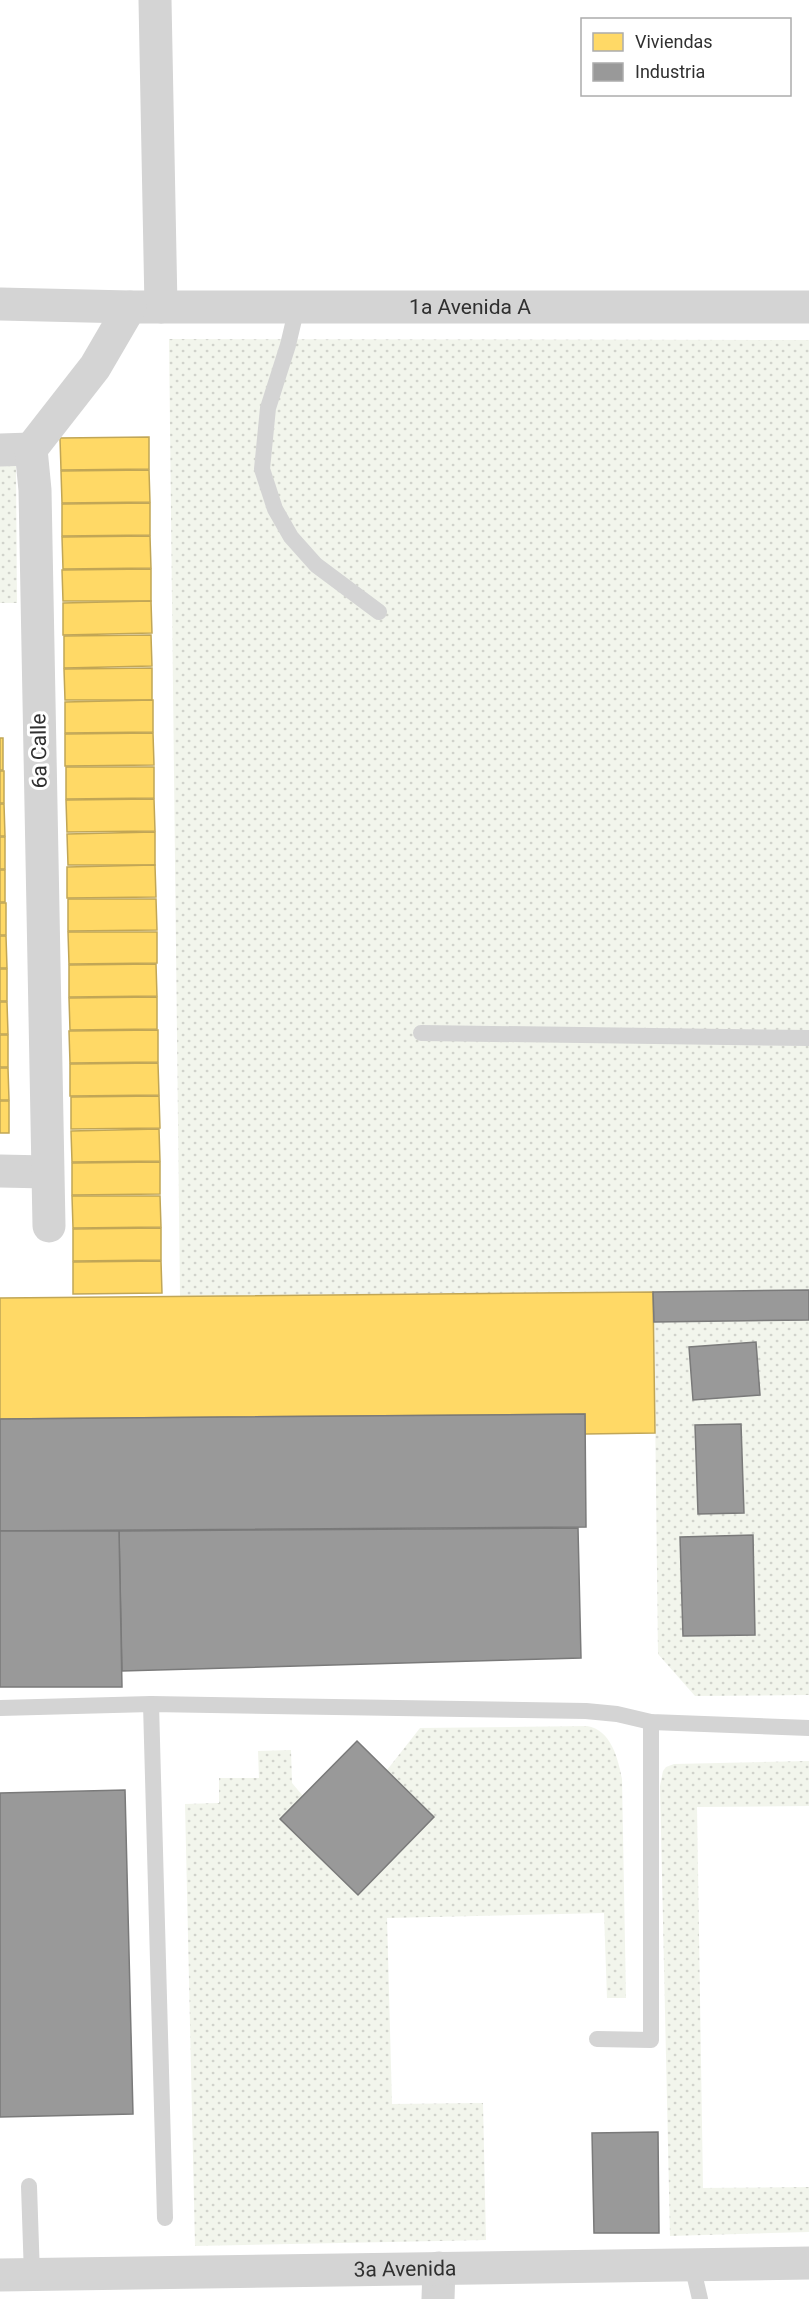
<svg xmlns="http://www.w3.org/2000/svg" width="809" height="2299" viewBox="0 0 809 2299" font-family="Roboto,sans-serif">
  <defs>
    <pattern id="park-dots" width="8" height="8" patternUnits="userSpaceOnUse" patternTransform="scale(1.5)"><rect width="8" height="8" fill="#f2f5ec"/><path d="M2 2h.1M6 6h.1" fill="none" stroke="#d0d2cb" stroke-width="1.8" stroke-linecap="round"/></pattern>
  </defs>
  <rect width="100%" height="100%" fill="#fff"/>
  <g fill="url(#park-dots)">
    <path d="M 169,339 L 809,340 L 809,1290 L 180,1296 Z"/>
    <path d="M 0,466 L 16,466 L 17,603 L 0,603 Z"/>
    <path d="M 809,1320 L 809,1695 L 695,1696 L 658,1654 L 654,1322 Z"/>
    <path d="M 587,1726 C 611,1730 618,1758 622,1779 L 626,1998 L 607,1998 L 604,1913 L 387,1918 L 392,2104 L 483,2103 L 486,2240 L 195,2246 L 185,1804 L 219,1803 L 219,1778 L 259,1778 L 258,1751 L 291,1750 L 292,1783 L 303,1796 L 281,1820 L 358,1895 L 434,1817 L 387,1770 L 420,1728 Z"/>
    <path d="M 809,1761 L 809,1806 L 697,1807 L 703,2188 L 809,2187 L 809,2232 L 670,2236 L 660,1786 L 663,1771 L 666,1767 L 674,1764 Z"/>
  </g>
  <g fill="#ffd966" stroke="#c1a656" stroke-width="1.5">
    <path d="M 149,437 L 149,469 L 61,470 L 60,438 Z"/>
    <path d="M 149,470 L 150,502 L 62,503 L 61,471 Z"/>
    <path d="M 150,503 L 150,535 L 62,536 L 62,504 Z"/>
    <path d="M 150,536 L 151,568 L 63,569 L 62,537 Z"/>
    <path d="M 151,569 L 151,601 L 63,601 L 62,570 Z"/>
    <path d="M 151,601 L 152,633 L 63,635 L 63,603 Z"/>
    <path d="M 151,635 L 152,666 L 64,668 L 64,636 Z"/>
    <path d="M 152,668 L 152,700 L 65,700 L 64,669 Z"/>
    <path d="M 153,700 L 153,732 L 65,733 L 65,702 Z"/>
    <path d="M 153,733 L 154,765 L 65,766 L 65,734 Z"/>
    <rect x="0" y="738" width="3" height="32"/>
    <path d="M 66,767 L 154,767 L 154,798 L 66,799 Z"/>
    <rect x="0" y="771" width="4" height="32"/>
    <path d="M 154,799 L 155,831 L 67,832 L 66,800 Z"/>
    <path d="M 0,804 L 4,804 L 5,836 L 0,836 Z"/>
    <path d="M 155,832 L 155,865 L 68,865 L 67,834 Z"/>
    <rect x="0" y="837" width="5" height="32"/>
    <path d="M 155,865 L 156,897 L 67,898 L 67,867 Z"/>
    <rect x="0" y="870" width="5" height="32"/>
    <path d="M 68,899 L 156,899 L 157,930 L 68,931 Z"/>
    <rect x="0" y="903" width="6" height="32"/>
    <path d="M 68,932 L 157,932 L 157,963 L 69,964 Z"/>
    <path d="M 0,936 L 6,936 L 7,968 L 0,968 Z"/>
    <path d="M 156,964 L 157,996 L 69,997 L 69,965 Z"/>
    <rect x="0" y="969" width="7" height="32"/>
    <path d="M 157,997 L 157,1029 L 70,1030 L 69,998 Z"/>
    <path d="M 0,1002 L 7,1002 L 8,1034 L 0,1034 Z"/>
    <path d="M 158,1030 L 158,1062 L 70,1063 L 69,1031 Z"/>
    <rect x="0" y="1035" width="8" height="32"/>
    <path d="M 158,1063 L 159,1095 L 70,1096 L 70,1064 Z"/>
    <path d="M 0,1068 L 8,1068 L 9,1100 L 0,1100 Z"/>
    <path d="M 159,1096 L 160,1128 L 71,1129 L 71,1097 Z"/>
    <rect x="0" y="1101" width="9" height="32"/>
    <path d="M 159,1129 L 160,1161 L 72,1162 L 71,1131 Z"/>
    <path d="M 160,1162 L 160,1194 L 72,1195 L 72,1163 Z"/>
    <path d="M 72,1196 L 160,1196 L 161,1227 L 73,1228 Z"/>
    <path d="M 161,1228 L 161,1260 L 73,1261 L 73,1229 Z"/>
    <path d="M 161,1261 L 162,1293 L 73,1294 L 73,1262 Z"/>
    <path d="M 653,1292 L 655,1433 L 585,1434 L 585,1414 L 0,1419 L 0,1298 Z"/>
  </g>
  <g fill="#999" stroke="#7a7a7a" stroke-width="1.5">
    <path d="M 809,1290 L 809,1320 L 654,1322 L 653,1292 Z"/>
    <path d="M 756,1342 L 760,1395 L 693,1400 L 689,1347 Z"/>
    <path d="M 585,1414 L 586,1527 L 0,1531 L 0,1419 Z"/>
    <path d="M 741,1424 L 744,1513 L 698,1514 L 695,1425 Z"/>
    <path d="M 578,1528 L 581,1658 L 122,1671 L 119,1531 Z"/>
    <path d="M 0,1531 L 119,1531 L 122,1687 L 0,1687 Z"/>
    <path d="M 753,1535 L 755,1635 L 683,1636 L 680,1537 Z"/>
    <path d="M 357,1741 L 434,1817 L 358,1895 L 280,1819 Z"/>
    <path d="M 125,1790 L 133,2114 L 0,2117 L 0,1793 Z"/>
    <path d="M 658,2132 L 659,2233 L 594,2233 L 592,2133 Z"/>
  </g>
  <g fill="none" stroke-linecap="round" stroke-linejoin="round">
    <g stroke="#d4d4d4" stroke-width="16">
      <path d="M 297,307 L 288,345 L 268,408 L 262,469 L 275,509 L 291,537 L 316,565 L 379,612"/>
      <path d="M 421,1033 L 809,1038"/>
      <path d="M 151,1704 L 165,2218"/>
      <path d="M 0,1708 L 151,1704 L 586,1711 L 617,1714 L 651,1722 L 809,1728"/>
      <path d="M 597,2039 L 651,2040 L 651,1722"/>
      <path d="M 29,2186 L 32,2276"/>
      <path d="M 692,2265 L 700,2299"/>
    </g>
    <g stroke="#d4d4d4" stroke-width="33">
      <path d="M 155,0 L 161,307"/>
      <path id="s1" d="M 0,304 L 130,307 L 809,307"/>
      <path d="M 0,450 L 31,449"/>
      <path d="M 0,1171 L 47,1172"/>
      <path d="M 49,1226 L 35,490 L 31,449 L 95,367 L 130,307"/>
      <path d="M 438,2299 L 439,2268"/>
    </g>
    <path stroke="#d4d4d4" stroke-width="33" id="s2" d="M 0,2275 L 809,2263"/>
  </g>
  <g text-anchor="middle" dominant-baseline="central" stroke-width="6" stroke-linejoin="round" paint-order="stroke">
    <g font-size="21" fill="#303030" stroke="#fff">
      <text stroke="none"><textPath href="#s1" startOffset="470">1a Avenida A</textPath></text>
      <text transform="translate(39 751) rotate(-91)">6a Calle</text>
      <text stroke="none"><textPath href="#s2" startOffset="405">3a Avenida</textPath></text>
    </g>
  </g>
  <rect x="581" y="18" width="210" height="78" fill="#ffffff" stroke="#acacac" stroke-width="1.5"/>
  <rect x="593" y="33" width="30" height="18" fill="#ffd966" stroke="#acacac" stroke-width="1.5"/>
  <text x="635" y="48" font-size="18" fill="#303030">Viviendas</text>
  <rect x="593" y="63" width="30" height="18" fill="#999999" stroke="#acacac" stroke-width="1.5"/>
  <text x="635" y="78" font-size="18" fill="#303030">Industria</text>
</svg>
